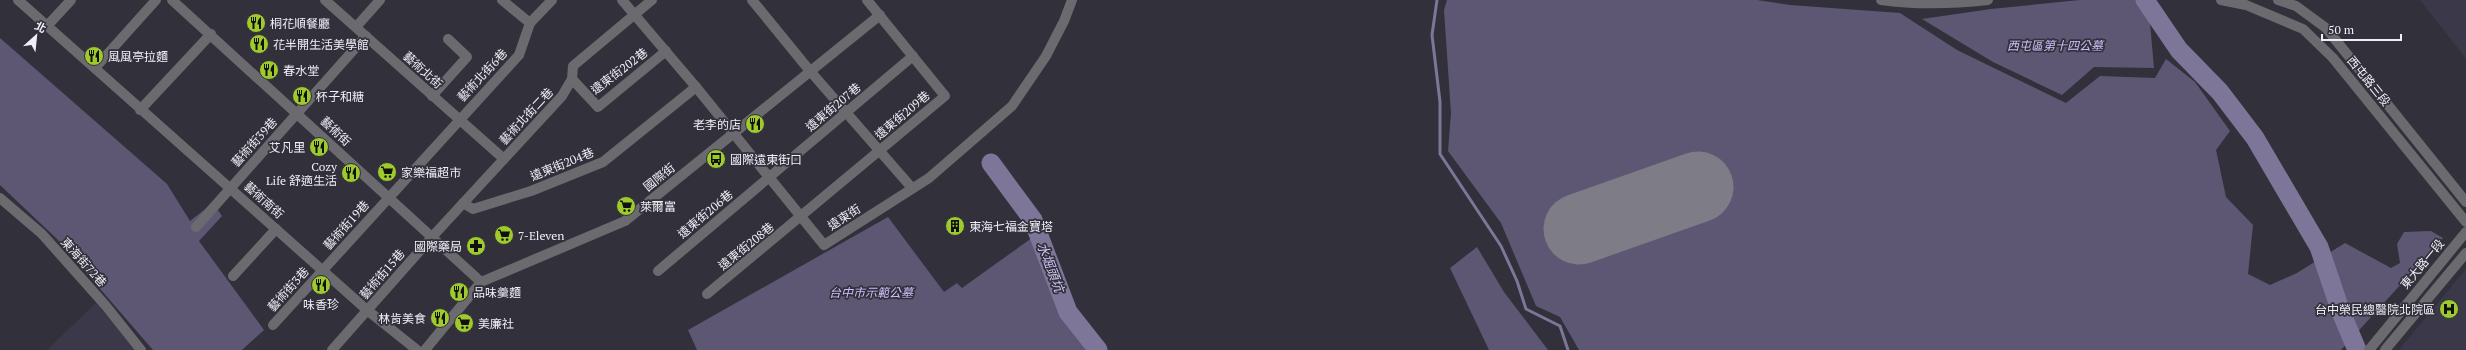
<svg xmlns="http://www.w3.org/2000/svg" width="2466" height="350" viewBox="0 0 2466 350" font-family="'PT Serif','Noto Sans TC',serif">
  <rect width="100%" height="100%" fill="#32303b"/>
  <g fill="#3b3849">
    <path d="M 2420,0 L 2466,0 L 2466,59 L 2457,47 Z"/>
    <path d="M 2466,269 L 2466,350 L 2399,350 Z"/>
    <path d="M 98,301 L 135,350 L 47,350 Z"/>
  </g>
  <g fill="#5d5774">
    <path d="M 1447,0 L 1757,0 L 1790,5 L 1900,13 L 1957,50 L 2066,103 L 2100,76 L 2155,78 L 2166,59 L 2195,82 L 2230,131 L 2216,150 L 2226,197 L 2253,225 L 2248,274 L 2270,285 L 2297,273 L 2345,243 L 2391,268 L 2400,263 L 2397,244 L 2404,232 L 2431,231 L 2443,238 L 2341,350 L 1579,350 L 1560,317 L 1536,306 L 1501,223 L 1448,151 L 1451,113 L 1444,10 Z"/>
    <path d="M 2080,0 L 2148,0 L 2154,68 L 2094,67 L 2062,95 L 1993,62 L 1922,19 L 1991,9 Z"/>
    <path d="M 0,38 L 167,184 L 190,221 L 213,203 L 222,216 L 199,241 L 264,330 L 242,350 L 153,350 L 57,239 L 0,185 Z"/>
    <path d="M 888,217 L 944,292 L 957,283 L 962,288 L 1036,235 L 1066,315 L 1095,350 L 697,350 L 688,330 Z"/>
    <path d="M 1477,247 L 1504,292 L 1548,350 L 1489,350 L 1450,268 Z"/>
  </g>
  <g fill="none" stroke-linecap="round" stroke-linejoin="round">
    <path stroke="#7d7699" stroke-width="3" d="M 1437,0 L 1432,35 L 1440,102 L 1440,154 L 1501,246 L 1517,281 L 1526,309 L 1560,326 L 1568,350"/>
    <g stroke="#7d7699" stroke-width="19">
      <path d="M 2145,0 L 2179,50 L 2220,92 L 2255,138 L 2319,247 L 2341,312 L 2357,350"/>
      <path d="M 991,163 L 1033,220 L 1068,312 L 1098,350"/>
    </g>
    <path stroke="#7e7c86" stroke-width="71" d="M 1579,229 L 1698,187"/>
    <g stroke="#6b6a6f" stroke-width="10">
      <path d="M 18,0 L 367,310 L 417,350"/>
      <path d="M 172,0 L 481,282"/>
      <path d="M 325,0 L 504,159"/>
      <path d="M 502,0 L 530,23"/>
      <path d="M 622,0 L 696,87 L 824,245 L 929,178 L 1012,106 L 1046,56 L 1064,21 L 1072,0"/>
      <path d="M 752,0 L 810,71 L 912,188"/>
      <path d="M 1881,0 C 1917,5 1952,4 1988,0"/>
      <path d="M 2221,0 L 2246,5 L 2303,29 L 2333,58 L 2466,222"/>
      <path d="M 2278,0 L 2296,6 L 2326,28 L 2466,202"/>
      <path d="M 47,26 L 71,0"/>
      <path d="M 356,27 L 380,0"/>
      <path d="M 95,68 L 156,0"/>
      <path d="M 572,79 L 598,107 L 666,51"/>
      <path d="M 432,96 L 467,57 L 448,39"/>
      <path d="M 140,110 L 211,34"/>
      <path d="M 0,198 L 42,234 L 106,306 L 141,350"/>
      <path d="M 463,203 L 473,209 L 531,191 L 603,162 L 696,87"/>
      <path d="M 196,227 L 366,36"/>
      <path d="M 658,271 L 913,56"/>
      <path d="M 233,276 L 276,229"/>
      <path d="M 707,294 L 945,96 L 867,0"/>
      <path d="M 273,325 L 519,55 L 530,23 L 552,0"/>
      <path d="M 332,350 L 432,237 L 562,96 L 572,79 L 573,66 L 652,0"/>
      <path d="M 425,350 L 481,282 L 625,221 L 880,15"/>
      <path d="M 2369,350 L 2466,232"/>
      <path d="M 2385,350 L 2466,253"/>
    </g>
  </g>
  <defs>
    <symbol id="restaurant-disc" viewBox="-11 -11 22 22"><circle r="9.5" fill="#9fca2c" stroke="#32303b"/><path d="M-5-6h1v4h1v-4h1v4h1v-4h1v5L-1.5 .5V6h-2V.5L-5-1ZM5-6V6H3V1.5H1.5Q1.5-4 5-6Z" fill="#111"/></symbol>
    <symbol id="bus-disc" viewBox="-11 -11 22 22"><circle r="9.5" fill="#9fca2c" stroke="#32303b"/><path d="M-5-6H5V4H4V6H2V4H-2V6H-4V4H-5ZM-3.5-4V0h7V-4ZM-3.5 1.2v1.5H-2V1.2ZM2 1.2v1.5H3.5V1.2Z" fill="#111"/></symbol>
    <symbol id="supermarket-disc" viewBox="-11 -11 22 22"><circle r="9.5" fill="#9fca2c" stroke="#32303b"/><path d="M-6-5.5h2.5l.6 2H6L4.5 2H-2.5L-4.4-4H-6ZM-1.5 3.2a1.3 1.3 0 1 0 .1 0ZM3 3.2a1.3 1.3 0 1 0 .1 0Z" fill="#111"/></symbol>
    <symbol id="building-disc" viewBox="-11 -11 22 22"><circle r="9.5" fill="#9fca2c" stroke="#32303b"/><path d="M-4-6H4V6H1V3H-1V6H-4ZM-2.5-4.3h1.7v1.8h-1.7ZM.8-4.3h1.7v1.8H.8ZM-2.5-1h1.7V.8h-1.7ZM.8-1h1.7V.8H.8Z" fill="#111"/></symbol>
    <symbol id="pharmacy-disc" viewBox="-11 -11 22 22"><circle r="9.5" fill="#9fca2c" stroke="#32303b"/><path d="M-2-6h4v4h4v4h-4v4h-4v-4h-4v-4h4Z" fill="#111"/></symbol>
    <symbol id="hospital-disc" viewBox="-11 -11 22 22"><circle r="9.5" fill="#9fca2c" stroke="#32303b"/><path d="M-5-5h3v3.5h4V-5h3V5h-3V1.5h-4V5h-3Z" fill="#111"/></symbol>
  </defs>
  <g fill-rule="evenodd">
    <use href="#restaurant-disc" x="245" y="12" width="22" height="22"/>
    <use href="#restaurant-disc" x="248" y="33" width="22" height="22"/>
    <use href="#restaurant-disc" x="83" y="45" width="22" height="22"/>
    <use href="#restaurant-disc" x="258" y="59" width="22" height="22"/>
    <use href="#restaurant-disc" x="291" y="85" width="22" height="22"/>
    <use href="#restaurant-disc" x="744" y="113" width="22" height="22"/>
    <use href="#restaurant-disc" x="308" y="136" width="22" height="22"/>
    <use href="#bus-disc" x="705" y="148" width="22" height="22"/>
    <use href="#supermarket-disc" x="376" y="161" width="22" height="22"/>
    <use href="#restaurant-disc" x="340" y="162" width="22" height="22"/>
    <use href="#supermarket-disc" x="615" y="195" width="22" height="22"/>
    <use href="#building-disc" x="944" y="215" width="22" height="22"/>
    <use href="#supermarket-disc" x="493" y="224" width="22" height="22"/>
    <use href="#pharmacy-disc" x="465" y="235" width="22" height="22"/>
    <use href="#restaurant-disc" x="310" y="274" width="22" height="22"/>
    <use href="#restaurant-disc" x="448" y="281" width="22" height="22"/>
    <use href="#hospital-disc" x="2438" y="298" width="22" height="22"/>
    <use href="#restaurant-disc" x="429" y="307" width="22" height="22"/>
    <use href="#supermarket-disc" x="453" y="312" width="22" height="22"/>
  </g>
  <g text-anchor="middle" dominant-baseline="central" stroke-width="3.5" stroke-linejoin="round" paint-order="stroke">
    <g font-size="12" fill="#f0eff7" stroke="#32303b" text-anchor="start">
      <text x="270" y="23">桐花順餐廳</text>
      <text x="273" y="44">花半開生活美學館</text>
      <text x="108" y="56">風風亭拉麵</text>
      <text x="283" y="70">春水堂</text>
      <text x="316" y="96">杯子和糖</text>
      <text x="741" y="124" text-anchor="end">老李的店</text>
      <text x="305" y="147" text-anchor="end">艾凡里</text>
      <text x="730" y="159">國際遠東街口</text>
      <text x="337" y="166" text-anchor="end">Cozy<tspan x="337" dy="14">Life 舒適生活</tspan></text>
      <text x="401" y="172">家樂福超市</text>
      <text x="640" y="206">萊爾富</text>
      <text x="969" y="226">東海七福金寶塔</text>
      <text x="518" y="235">7-Eleven</text>
      <text x="462" y="246" text-anchor="end">國際藥局</text>
      <text x="473" y="292">品味羹麵</text>
      <text x="321" y="304" text-anchor="middle">味香珍</text>
      <text x="2435" y="309" text-anchor="end">台中榮民總醫院北院區</text>
      <text x="426" y="318" text-anchor="end">林肯美食</text>
      <text x="478" y="323">美廉社</text>
    </g>
    <g font-size="12" font-style="italic" fill="#cdc1fc" stroke="#32303b">
      <text x="2055" y="45">西屯區第十四公墓</text>
      <text x="871" y="292">台中市示範公墓</text>
    </g>
    <g font-size="12" fill="#f0eff7" stroke="#32303b">
      <text transform="translate(423 70) rotate(42)">藝術北街</text>
      <text transform="translate(619 71) rotate(-37)">遠東街202巷</text>
      <text transform="translate(482 75) rotate(-47)">藝術北街6巷</text>
      <text transform="translate(2369 81) rotate(51)">西屯路三段</text>
      <text transform="translate(833 107) rotate(-40)">遠東街207巷</text>
      <text transform="translate(902 115) rotate(-40)">遠東街209巷</text>
      <text transform="translate(526 116) rotate(-47)">藝術北街二巷</text>
      <text transform="translate(336 131) rotate(43)">藝術街</text>
      <text transform="translate(254 142) rotate(-48)">藝術街39巷</text>
      <text transform="translate(562 164) rotate(-22)">遠東街204巷</text>
      <text transform="translate(659 177) rotate(-39)">國際街</text>
      <text transform="translate(264 200) rotate(42)">藝術南街</text>
      <text transform="translate(705 214) rotate(-40)">遠東街206巷</text>
      <text transform="translate(844 217) rotate(-33)">遠東街</text>
      <text transform="translate(346 225) rotate(-48)">藝術街19巷</text>
      <text transform="translate(746 246) rotate(-39)">遠東街208巷</text>
      <text transform="translate(84 262) rotate(48)">東海街72巷</text>
      <text transform="translate(2422 264) rotate(-50)">東大路一段</text>
      <text transform="translate(382 274) rotate(-49)">藝術街15巷</text>
      <text transform="translate(288 289) rotate(-48)">藝術街3巷</text>
    </g>
    <g font-size="13" font-style="italic" fill="#d0c6f6" stroke="#32303b">
      <text transform="translate(1051 267) rotate(69)">水堀頭坑</text>
    </g>
  </g>
  <g transform="translate(36 36) rotate(27)" stroke="#32303b" stroke-width="3" paint-order="stroke">
  <path d="M0-3L7 15L0 10L-7 15Z" fill="#f0eff7"/>
  <text y="-6" font-size="11" font-weight="bold" text-anchor="middle" fill="#f0eff7">北</text>
  </g>
  <path d="M2322 34v6h79v-6" fill="none" stroke="#f0eff7" stroke-width="2"/>
  <text x="2328" y="34" font-size="12" fill="#f0eff7" stroke="#32303b" stroke-width="3" paint-order="stroke">50 m</text>
</svg>
